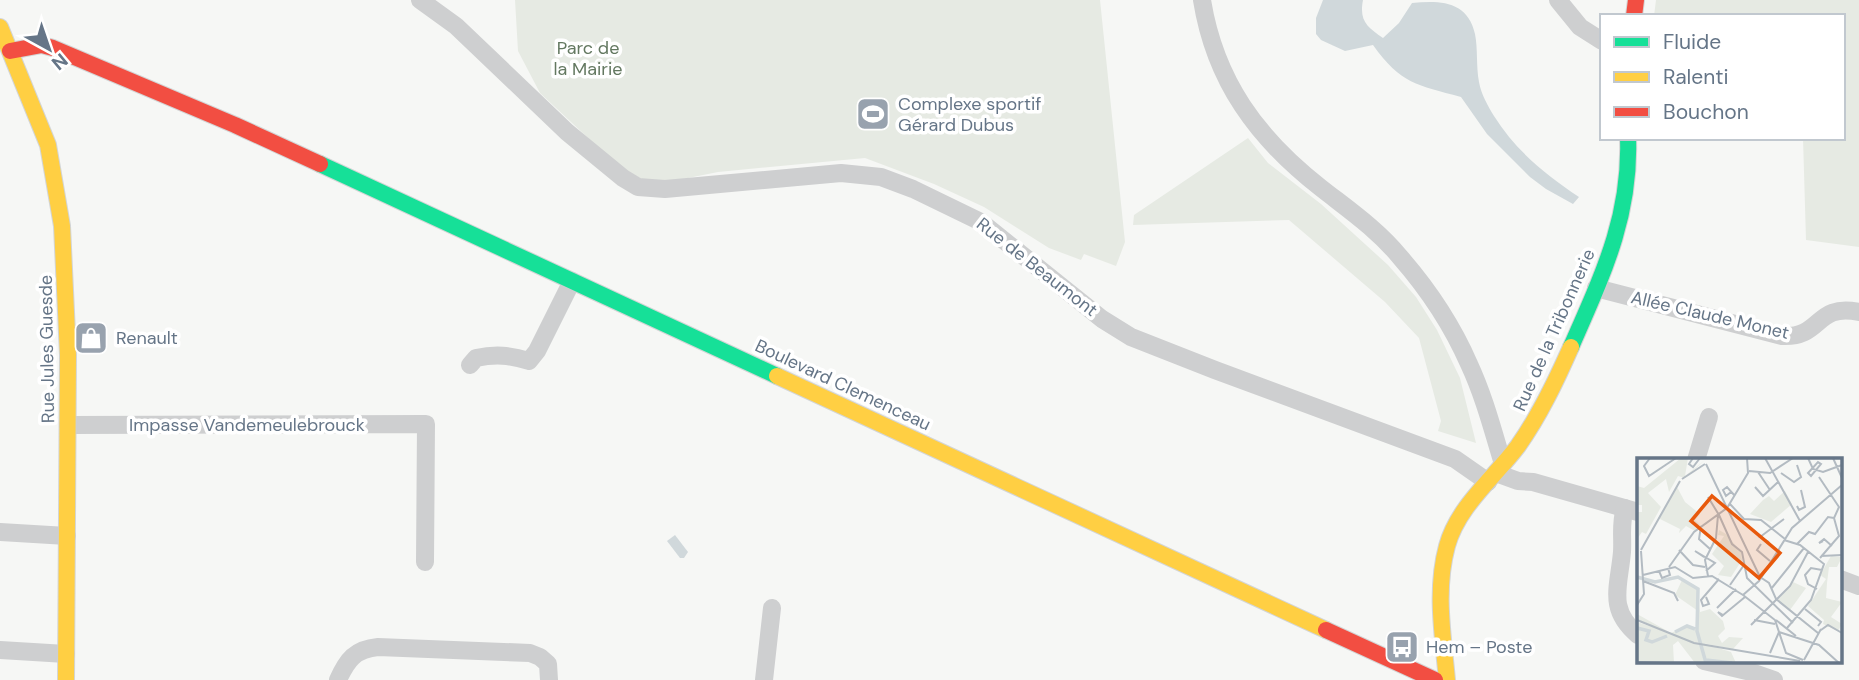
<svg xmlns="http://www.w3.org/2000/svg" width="1859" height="680" viewBox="0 0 1859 680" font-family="'DM Sans',sans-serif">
  <rect width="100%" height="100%" fill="#f6f7f5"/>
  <g fill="#e6eae3">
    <path d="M 515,0 L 1100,0 L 1125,242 L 1116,266 L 1084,254 L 1081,260 L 1049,248 L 984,207 L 934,184 L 865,158 L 718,172 L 653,185 L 618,166 L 540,93 L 518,51 Z"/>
    <path d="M 1656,0 L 1859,0 L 1859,247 L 1806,240 L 1803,138 L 1843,138 L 1843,16 L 1654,16 Z"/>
    <path d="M 1248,138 L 1268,163 L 1321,204 L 1388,265 L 1416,297 L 1437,330 L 1460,378 L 1476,443 L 1438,431 L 1441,421 L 1419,338 L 1385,302 L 1289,220 L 1133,225 L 1134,215 Z"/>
  </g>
  <g fill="#d0d8db">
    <path d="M 1323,0 L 1363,0 C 1359,21 1367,27 1383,38 L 1399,23 L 1412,3 C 1440,0 1468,1 1475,34 C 1478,49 1476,66 1479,82 C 1481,94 1488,106 1494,116 C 1516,151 1545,174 1579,197 L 1573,204 L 1546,189 L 1530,177 L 1487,134 L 1461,97 C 1417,85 1401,84 1373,45 L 1345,51 L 1321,40 L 1316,34 L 1316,18 Z"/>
    <path d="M 675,535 L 688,552 L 684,558 L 680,558 L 667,541 Z"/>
  </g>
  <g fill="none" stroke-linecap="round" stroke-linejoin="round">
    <defs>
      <g id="fast">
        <path d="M 320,164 L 777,376"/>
        <path d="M 1571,347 C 1602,276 1631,217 1628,138"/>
      </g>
      <g id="slow">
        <path d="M 0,27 L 48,145 L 62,226 L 68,355 L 66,680"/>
        <path d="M 777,376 L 1326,630"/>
        <path d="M 1447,680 C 1443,636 1435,590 1447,546 C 1458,506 1494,478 1518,446 C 1540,415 1556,381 1571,347"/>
      </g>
      <g id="jam">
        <path d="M 1634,16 L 1636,0"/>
        <path d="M 10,51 L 42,45 L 53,48 L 235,125 L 320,164"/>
        <path d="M 1326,630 L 1435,680"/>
      </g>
    </defs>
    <use href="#fast" stroke="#d3d5d5" stroke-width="18"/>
    <use href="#slow" stroke="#d3d5d5" stroke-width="18"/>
    <use href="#jam" stroke="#d3d5d5" stroke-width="18"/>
    <g stroke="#cecfd0" stroke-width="18">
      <path d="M 420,0 L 456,26 L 567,132 L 623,178 L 638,187 L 665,189 L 841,173 L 881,177 L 913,189 L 981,222 L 1102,319 L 1131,337 L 1215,370 L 1455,459 L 1488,482"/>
      <path d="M 1202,0 C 1215,81 1257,138 1321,188 C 1349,210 1377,229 1400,257 C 1428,289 1452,325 1469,364 C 1484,396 1493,431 1503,464"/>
      <path d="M 1558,0 L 1580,27 L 1602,41"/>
      <path d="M 1596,288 L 1782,336 C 1823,338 1814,303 1859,312"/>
      <path d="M 470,365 L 476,358 C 495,354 510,355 529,361 L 537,351 L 572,281"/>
      <path d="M 68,425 L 426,424 L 425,562"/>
      <path d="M 1696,460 L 1709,417"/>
      <path d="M 1496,473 L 1518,481 L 1533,482 L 1638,512"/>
      <path d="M 1625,508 C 1620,524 1623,536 1622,552 C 1619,587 1607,609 1638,635"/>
      <path d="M 0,532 L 67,536"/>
      <path d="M 1840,579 L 1859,586"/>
      <path d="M 0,650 L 66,654"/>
      <path d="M 1704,661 L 1751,672 L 1774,680"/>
      <path d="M 338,680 C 347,660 355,649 378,647 L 530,653 L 540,657 L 548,664 L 549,680"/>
      <path d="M 764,680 L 772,608"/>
    </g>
    <use href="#fast" stroke="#16e098" stroke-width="16"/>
    <use href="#slow" stroke="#ffcf43" stroke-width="16"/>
    <use href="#jam" stroke="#f24e42" stroke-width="16"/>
  </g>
  <defs>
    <symbol id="stadium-square" viewBox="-11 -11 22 22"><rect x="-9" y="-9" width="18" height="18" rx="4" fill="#98a2ae" stroke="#fff"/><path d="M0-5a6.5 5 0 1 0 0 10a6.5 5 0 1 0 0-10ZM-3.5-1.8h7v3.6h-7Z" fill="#fff"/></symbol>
    <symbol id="shop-square" viewBox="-11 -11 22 22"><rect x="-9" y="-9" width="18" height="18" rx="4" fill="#98a2ae" stroke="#fff"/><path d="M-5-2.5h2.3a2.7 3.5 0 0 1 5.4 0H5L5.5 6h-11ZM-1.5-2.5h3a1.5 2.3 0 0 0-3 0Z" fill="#fff"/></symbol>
    <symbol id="bus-square" viewBox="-11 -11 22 22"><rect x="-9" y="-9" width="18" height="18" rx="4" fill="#98a2ae" stroke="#fff"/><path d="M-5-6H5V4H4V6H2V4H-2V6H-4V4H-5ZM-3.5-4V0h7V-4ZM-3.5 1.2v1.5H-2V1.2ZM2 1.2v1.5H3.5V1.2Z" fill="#fff"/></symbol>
  </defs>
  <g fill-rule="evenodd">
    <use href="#stadium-square" x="854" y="95" width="38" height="38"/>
    <use href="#shop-square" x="72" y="319" width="38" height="38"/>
    <use href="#bus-square" x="1383" y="628" width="38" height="38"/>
  </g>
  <g text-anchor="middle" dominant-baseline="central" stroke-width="7" stroke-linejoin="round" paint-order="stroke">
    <g font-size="18" fill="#637860" stroke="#fff">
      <text x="588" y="48">Parc de<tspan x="588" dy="21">la Mairie</tspan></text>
    </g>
    <g font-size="18" fill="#657587" stroke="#fff" text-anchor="start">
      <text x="898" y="104">Complexe sportif<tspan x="898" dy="21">Gérard Dubus</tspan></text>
      <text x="116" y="338">Renault</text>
      <text x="1426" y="647">Hem – Poste</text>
    </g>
    <g font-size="18" fill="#657587" stroke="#fff">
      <text transform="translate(1037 267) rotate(38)">Rue de Beaumont</text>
      <text transform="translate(1710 315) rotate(13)">Allée Claude Monet</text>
      <text transform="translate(1554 330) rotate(-66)">Rue de la Tribonnerie</text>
      <text transform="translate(47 349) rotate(-91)">Rue Jules Guesde</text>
      <text transform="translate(843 385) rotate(25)">Boulevard Clemenceau</text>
      <text x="247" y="425">Impasse Vandemeulebrouck</text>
    </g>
  </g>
  <g transform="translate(1637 458)">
    <rect width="205" height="205" fill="#f6f7f5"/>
    <path d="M 44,0 L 51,0 L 48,18 L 68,2 L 48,20 L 41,18 L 32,34 L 29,21 L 11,35 L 24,49 L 9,76 L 5,74 L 0,81 L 0,54 L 5,54 L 5,47 L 0,47 L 0,28 L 7,30 ZM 40,29 L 48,44 L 63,56 L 58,62 L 63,67 L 58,73 L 49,68 L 42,75 L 43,71 L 21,60 ZM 148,33 L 155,46 L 134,64 L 113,56 L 126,42 L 132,38 L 137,43 ZM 82,72 L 89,76 L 104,94 L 105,102 L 94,119 L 81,117 L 87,108 L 75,96 L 87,78 L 81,77 ZM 194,98 L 205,99 L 200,109 L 192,109 L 190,125 L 189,140 L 205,144 L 194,159 L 205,166 L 201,173 L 186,166 L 187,162 L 171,148 L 189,121 L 183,117 ZM 45,122 L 61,130 L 63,154 L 73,151 L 86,163 L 88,171 L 81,178 L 85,185 L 92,179 L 106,180 L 96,191 L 44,181 L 0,161 L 0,156 L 34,175 L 51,167 L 59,170 L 61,153 L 38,137 ZM 156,124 L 169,130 L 153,152 L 141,142 ZM 0,164 L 94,194 L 99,205 L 58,205 L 41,183 L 36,187 L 37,205 L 0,204 Z" fill="#e6eae3"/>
    <path fill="none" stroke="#d0d8db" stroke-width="3.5" d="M 0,119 L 18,124 L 41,119 L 61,131 L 60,173 L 69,205M 0,170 L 12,173 L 9,182 L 15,184 L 30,178M 38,174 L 50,168 L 58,171M 69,202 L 95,205"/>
    <path fill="none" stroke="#b3bbc2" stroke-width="2" d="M 13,0 L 7,8 L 12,18 L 39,0M 56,0 L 52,6 L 56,9 L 63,0M 128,0 L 163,63M 171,0 L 176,11 L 186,14 L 205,7M 196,0 L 205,20M 181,4 L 184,6 L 174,18 L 171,15 ZM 69,6 L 123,119M 112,13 L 133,15 L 156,0M 121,14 L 133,32M 144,15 L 157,24 L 164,19 L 160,7M 182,19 L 202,49 L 197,60 L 202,78 L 183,100M 45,21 L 68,6M 118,29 L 126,38 L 141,24M 94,34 L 89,38 L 86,32 L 90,29 L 98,38M 71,39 L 82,57M 93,46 L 107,61 L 124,62 L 148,81M 160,48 L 162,52 L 168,49 L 164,32M 82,57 L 95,86 L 105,94 L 110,120 L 156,165M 64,68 L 62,81 L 73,91M 147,82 L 163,87 L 187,106 L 174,142 L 150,170M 186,83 L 182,85 L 187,81 L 195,88M 132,84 L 123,79 L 147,61M 124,86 L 120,92 L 133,103M 160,86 L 172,74 L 178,76 L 191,59 L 197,60M 4,92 L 43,23M 42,92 L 56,107 L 68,109M 184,98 L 205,97M 67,99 L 58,93 L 68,99M 68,99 L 78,105 L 69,113M 32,109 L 57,74 L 90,50 L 111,15 L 110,0M 22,113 L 25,120 L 33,117 L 31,110M 6,117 L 38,109 L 56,120 L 75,118 L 106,137M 71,118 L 68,102 L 79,80 L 81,57M 123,119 L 132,125 L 139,141 L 181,175M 6,123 L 37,135 L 41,143M 93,127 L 107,107M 134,131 L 167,90M 180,131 L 171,126 L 168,117 L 174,110 L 185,112M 69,139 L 72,146 L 66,148 L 64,142 L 82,121M 0,147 L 7,136 L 4,93M 80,150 L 99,131M 168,151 L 184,164 L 181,168M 86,157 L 81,154 L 85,158 L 108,139M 0,162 L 57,185 L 163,203M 117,162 L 138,166M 139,162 L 159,178M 114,167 L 153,128 L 171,94M 184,172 L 191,167 L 205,175M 133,195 L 142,174 L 182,187 L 202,205M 166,202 L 149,195 L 138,162 L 106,137 L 122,123 L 155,70 L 205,27M 167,202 L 184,171M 0,204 L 29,205"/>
    <path fill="#e8590c" fill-opacity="0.15" stroke="#e8590c" stroke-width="3.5" d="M 75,38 L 143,95 L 122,120 L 54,63 Z"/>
    <rect width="205" height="205" fill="none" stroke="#657587" stroke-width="3.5"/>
  </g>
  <rect x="1600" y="14" width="245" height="126" fill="#ffffff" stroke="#c1c8cf" stroke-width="2"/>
  <rect x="1614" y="37" width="35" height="10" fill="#16e098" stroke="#c1c8cf" stroke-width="2"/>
  <text x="1663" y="49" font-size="21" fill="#657587">Fluide</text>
  <rect x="1614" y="72" width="35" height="10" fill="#ffcf43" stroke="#c1c8cf" stroke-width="2"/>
  <text x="1663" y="84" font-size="21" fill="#657587">Ralenti</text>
  <rect x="1614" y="107" width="35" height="10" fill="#f24e42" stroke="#c1c8cf" stroke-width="2"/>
  <text x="1663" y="119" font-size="21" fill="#657587">Bouchon</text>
  <g transform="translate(49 49) rotate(140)" stroke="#ffffff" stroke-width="5" paint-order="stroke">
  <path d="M0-5L12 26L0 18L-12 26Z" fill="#657587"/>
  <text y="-10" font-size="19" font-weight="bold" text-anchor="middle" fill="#657587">N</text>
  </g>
</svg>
